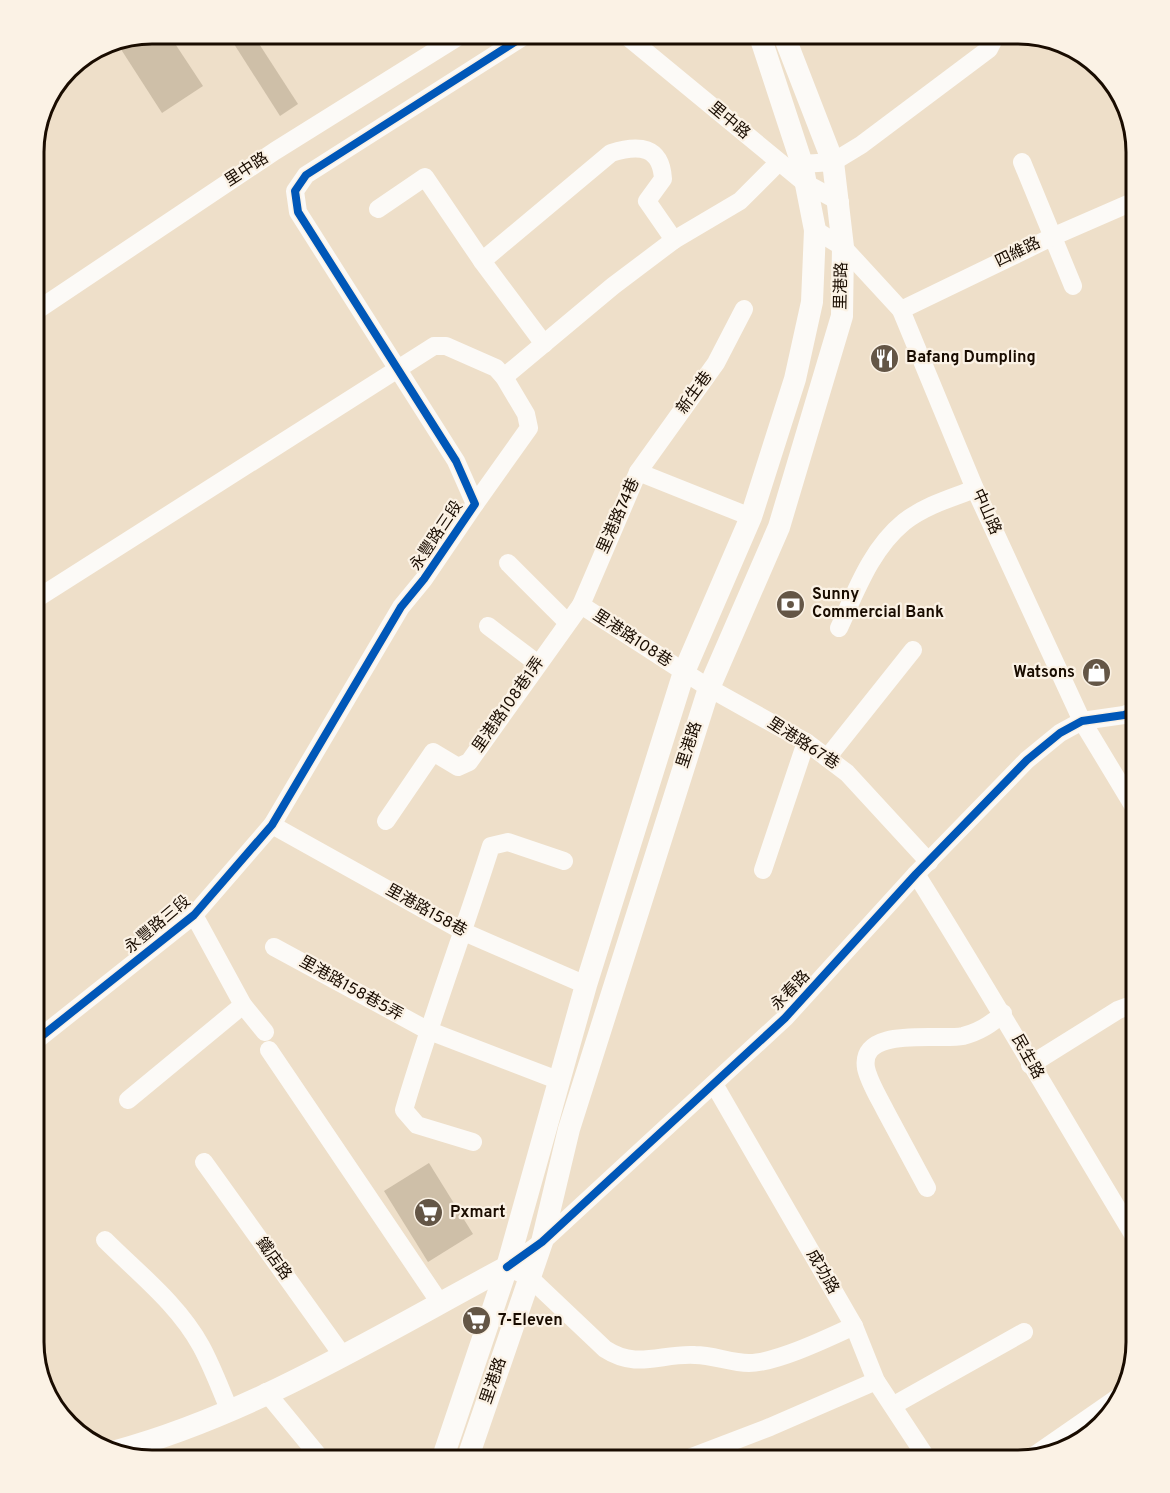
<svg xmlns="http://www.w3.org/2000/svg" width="1170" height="1493" viewBox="0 0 1170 1493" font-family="Overpass,'Noto Sans TC',sans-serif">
  <rect width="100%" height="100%" fill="#eedfc9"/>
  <g fill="#cebfa8">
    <path d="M 152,33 L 168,33 L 203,86 L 162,113 L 115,40 Z"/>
    <path d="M 227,33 L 252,33 L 298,104 L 280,116 Z"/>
    <path d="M 429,1163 L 473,1234 L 428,1262 L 384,1191 Z"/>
  </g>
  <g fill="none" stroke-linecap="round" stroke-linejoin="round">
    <g stroke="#fcfaf7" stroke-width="18">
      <path d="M 623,33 L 805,183 L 840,202"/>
      <path d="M 1022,162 L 1073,286"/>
      <path d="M 802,164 L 833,162 L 861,145 L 989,49 L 997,33"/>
      <path d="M 378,209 L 425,177 L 482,261 L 544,344"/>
      <path d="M 815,230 L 843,247 L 901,310 L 975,489 L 1082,721 L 1137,812"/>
      <path d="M 482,261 L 611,153 C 639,144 661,146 663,179 L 647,201 L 674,240"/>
      <path d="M 901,310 L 1052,237 L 1137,200"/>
      <path d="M 33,313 L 275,151 L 464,33"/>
      <path d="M 504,377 L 613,286 L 674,240 L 740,201 L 779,162"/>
      <path d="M 638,472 L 751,517"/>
      <path d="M 508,563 L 567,622"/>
      <path d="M 33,601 L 434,346 L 446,346 L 496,368 L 504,377 L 526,414 L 529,428 L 475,504"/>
      <path d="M 581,605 L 709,688 L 806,742 L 847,773 L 929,862"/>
      <path d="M 488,626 L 538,664"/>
      <path d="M 839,628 C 856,591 871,549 904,522 C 924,506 951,498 975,489"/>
      <path d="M 827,758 L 913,650"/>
      <path d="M 386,821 L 433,752 L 458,767 L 469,762 L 581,605 L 638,472 L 716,363 L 744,309"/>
      <path d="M 272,825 L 464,932 L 586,985"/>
      <path d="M 763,870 L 806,742"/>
      <path d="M 916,874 C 992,995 1063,1119 1137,1241"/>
      <path d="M 194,915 L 243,1005 L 265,1032"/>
      <path d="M 274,947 L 427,1030 L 560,1081"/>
      <path d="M 33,1043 L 194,915 L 272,825 L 401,607 L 424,579 L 475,504 L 456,461 L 298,212 L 295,191 L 306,175 L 529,33"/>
      <path d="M 269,1050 L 440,1303"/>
      <path d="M 1030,1065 L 1118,1010 L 1137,1003"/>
      <path d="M 714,1084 L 854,1326 L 876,1381 L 928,1460"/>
      <path d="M 128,1100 L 243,1005"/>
      <path d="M 473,1142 L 417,1125 L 404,1110 C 430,1021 463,934 491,846 L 508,842 L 564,861"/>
      <path d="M 204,1162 L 343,1356"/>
      <path d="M 927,1188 C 913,1162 899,1136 885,1110 C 879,1098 869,1082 866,1068 C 859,1025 940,1041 963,1036 C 979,1032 992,1024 1003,1013"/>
      <path d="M 105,1240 C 138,1273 178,1304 201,1346 C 212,1366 220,1388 229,1409"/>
      <path d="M 854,1326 C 828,1338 776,1363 749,1363 C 731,1363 713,1355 695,1355 C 661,1353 637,1370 605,1349 L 529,1277 L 507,1267 L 542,1242 L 785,1018 L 916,874 L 1027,760 L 1060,733 L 1082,721 L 1124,715 L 1137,710"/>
      <path d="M 266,1392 L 322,1460"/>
      <path d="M 894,1405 L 1024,1332"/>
      <path d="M 1035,1455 L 1123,1394"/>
      <path d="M 684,1460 L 770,1427 L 876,1381"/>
    </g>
    <g stroke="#fcfaf7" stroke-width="22">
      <path d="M 116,1451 C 253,1414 383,1333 507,1267"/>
      <path d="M 442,1460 L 507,1267 L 586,985 L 684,672 L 751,517 L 795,379 L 812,302 L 815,230 L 802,164 L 759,33"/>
      <path d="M 467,1460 L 542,1242 L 569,1129 L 709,688 L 779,527 L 842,316 L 843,247 L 833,162 L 783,33"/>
    </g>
    <defs>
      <g id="cycleway">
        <path d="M 33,1043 L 194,915 L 272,825 L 401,607 L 424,579 L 475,504 L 456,461 L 298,212 L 295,191 L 306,175 L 529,33"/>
        <path d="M 507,1267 L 542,1242 L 785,1018 L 916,874 L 1027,760 L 1060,733 L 1082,721 L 1124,715 L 1137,710"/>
      </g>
    </defs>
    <use href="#cycleway" stroke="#fbf2e5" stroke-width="11"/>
    <use href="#cycleway" stroke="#0057b8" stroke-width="8"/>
  </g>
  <defs>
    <symbol id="restaurant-disc" viewBox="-11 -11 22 22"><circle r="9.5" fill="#645646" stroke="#fbf2e5"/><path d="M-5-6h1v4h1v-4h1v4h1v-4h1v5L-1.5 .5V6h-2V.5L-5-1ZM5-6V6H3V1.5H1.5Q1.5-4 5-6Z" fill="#fff"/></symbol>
    <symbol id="bank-disc" viewBox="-11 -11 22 22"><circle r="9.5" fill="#645646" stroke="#fbf2e5"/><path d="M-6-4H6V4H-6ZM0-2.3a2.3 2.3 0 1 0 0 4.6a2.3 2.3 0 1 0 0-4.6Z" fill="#fff"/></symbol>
    <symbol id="shop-disc" viewBox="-11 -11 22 22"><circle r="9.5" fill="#645646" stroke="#fbf2e5"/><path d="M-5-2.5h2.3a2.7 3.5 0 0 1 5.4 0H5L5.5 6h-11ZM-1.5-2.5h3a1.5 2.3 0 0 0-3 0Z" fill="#fff"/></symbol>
    <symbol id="supermarket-disc" viewBox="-11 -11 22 22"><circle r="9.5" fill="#645646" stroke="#fbf2e5"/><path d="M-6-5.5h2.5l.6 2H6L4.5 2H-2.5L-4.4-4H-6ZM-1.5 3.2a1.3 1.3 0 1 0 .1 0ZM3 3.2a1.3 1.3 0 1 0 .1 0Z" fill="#fff"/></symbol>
  </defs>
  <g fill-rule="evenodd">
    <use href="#restaurant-disc" x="868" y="342" width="33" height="33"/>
    <use href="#bank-disc" x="774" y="588" width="33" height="33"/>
    <use href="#shop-disc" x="1080" y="656" width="33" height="33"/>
    <use href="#supermarket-disc" x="412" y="1196" width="33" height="33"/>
    <use href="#supermarket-disc" x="460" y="1304" width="33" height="33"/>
  </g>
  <g text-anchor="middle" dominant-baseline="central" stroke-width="4.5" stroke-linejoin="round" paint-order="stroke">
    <g font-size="16" fill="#190c00" stroke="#fbf2e5">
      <text transform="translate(729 121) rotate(40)">里中路</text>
      <text transform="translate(247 170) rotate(-33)">里中路</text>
      <text transform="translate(1018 253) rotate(-26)">四維路</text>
      <text transform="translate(842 286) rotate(-89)">里港路</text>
      <text transform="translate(695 393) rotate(-54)">新生巷</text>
      <text transform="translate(986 512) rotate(66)">中山路</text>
      <text transform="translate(619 516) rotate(-66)">里港路74巷</text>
      <text transform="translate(437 536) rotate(-56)">永豐路三段</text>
      <text transform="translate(632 639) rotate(33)">里港路108巷</text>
      <text transform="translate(509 705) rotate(-55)">里港路108巷1弄</text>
      <text transform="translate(803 744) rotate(33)">里港路67巷</text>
      <text transform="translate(690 745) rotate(-72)">里港路</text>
      <text transform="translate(426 911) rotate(29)">里港路158巷</text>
      <text transform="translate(158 925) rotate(-40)">永豐路三段</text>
      <text transform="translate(351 989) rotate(29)">里港路158巷5弄</text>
      <text transform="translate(791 991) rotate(-47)">永春路</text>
      <text transform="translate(1027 1057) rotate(61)">民生路</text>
      <text transform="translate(273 1259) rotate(54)">鐵店路</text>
      <text transform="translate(822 1272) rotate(60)">成功路</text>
      <text transform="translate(494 1381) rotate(-71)">里港路</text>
    </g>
    <g font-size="16" font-weight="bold" fill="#190c00" stroke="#fbf2e5" text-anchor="start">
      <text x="906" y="358">Bafang Dumpling</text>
      <text x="812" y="595">Sunny<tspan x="812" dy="18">Commercial Bank</tspan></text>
      <text x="1075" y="673" text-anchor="end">Watsons</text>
      <text x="450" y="1213">Pxmart</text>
      <text x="498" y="1321">7-Eleven</text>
    </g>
  </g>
  <path d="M0 0H1170V1493H0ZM152 44H1018A108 108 0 0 1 1126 152V1342A108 108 0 0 1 1018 1450H152A108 108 0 0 1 44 1342V152A108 108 0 0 1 152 44Z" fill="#fbf2e5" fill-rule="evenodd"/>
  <path fill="none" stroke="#190c00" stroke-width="3" d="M152 44H1018A108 108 0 0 1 1126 152V1342A108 108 0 0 1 1018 1450H152A108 108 0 0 1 44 1342V152A108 108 0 0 1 152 44Z"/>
</svg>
